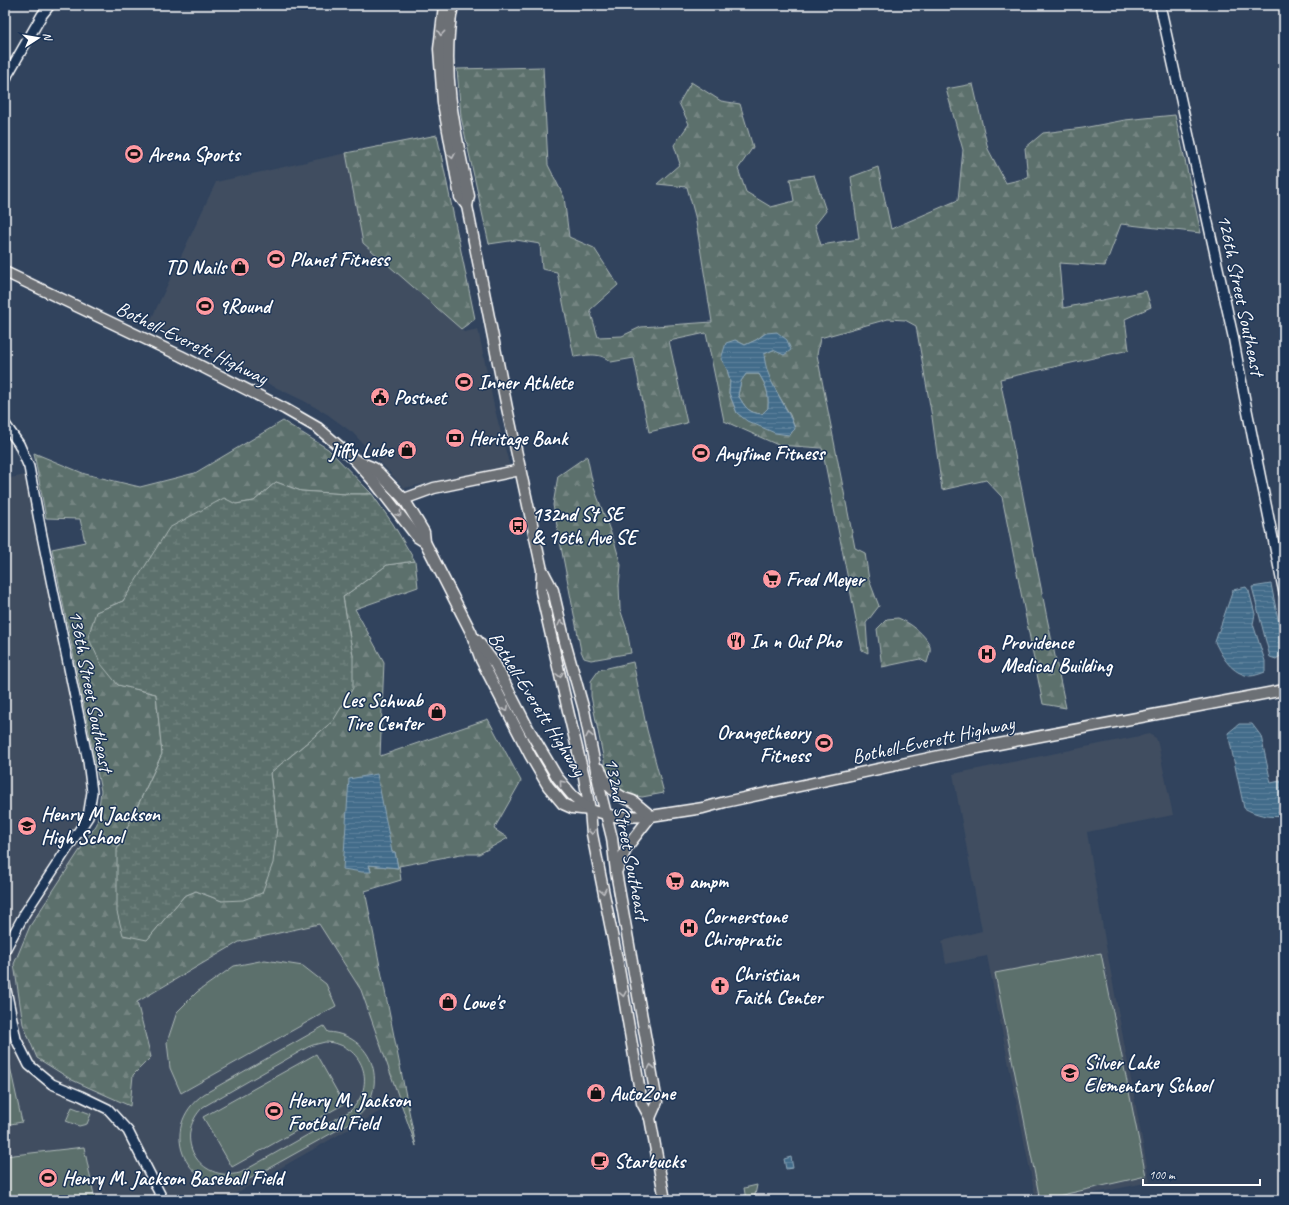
<svg xmlns="http://www.w3.org/2000/svg" width="1289" height="1205" viewBox="0 0 1289 1205" font-family="Caveat,sans-serif">
  <defs>
    <pattern id="forest-firs" width="22" height="20" patternUnits="userSpaceOnUse"><rect width="22" height="20" fill="#5b706c"/><path d="M5 1l3.5 6h-7zM16 11l3.5 6h-7z" fill="#748582"/></pattern>
    <pattern id="wetland-marsh" width="20" height="14" patternUnits="userSpaceOnUse"><rect width="20" height="14" fill="#5b706c"/><path d="M1 5h8M5 5V1M11 12h8M15 12V8" fill="none" stroke="#748582"/></pattern>
    <pattern id="park-tufts" width="24" height="20" patternUnits="userSpaceOnUse"><rect width="24" height="20" fill="#5b706c"/><path d="M3 7l-1-3M5 7V3M7 7l1-3M15 17l-1-3M17 17v-4M19 17l1-3" fill="none" stroke="#748582"/></pattern>
    <pattern id="water-rules" width="6" height="5" patternUnits="userSpaceOnUse"><rect width="6" height="5" fill="#426c8a"/><path d="M0 2.5h6" fill="none" stroke="#5e829c"/></pattern>
  </defs>
  <rect width="100%" height="100%" fill="#31435d"/>
  <filter id="ink" filterUnits="userSpaceOnUse"><feTurbulence type="fractalNoise" baseFrequency=".025" numOctaves="2"/><feDisplacementMap in="SourceGraphic" scale="8" xChannelSelector="R" yChannelSelector="G"/><feConvolveMatrix kernelMatrix="1 2 1 2 8 2 1 2 1" color-interpolation-filters="sRGB"/></filter>
  <g filter="url(#ink)">
    <g fill="#3f4d61">
      <path d="M 346,153 L 363,243 L 464,332 L 478,329 L 494,406 L 510,467 L 404,488 L 353,433 L 327,414 L 304,401 L 148,326 L 216,182 Z"/>
      <path d="M 31,474 L 88,761 L 88,817 L 116,962 L 360,905 L 400,1100 L 224,1200 L 5,1200 L 5,479 Z"/>
      <path d="M 1149,734 L 1156,738 L 1158,744 L 1173,815 L 1087,832 L 1106,946 L 1150,1182 L 1061,1200 L 1036,1200 L 987,956 L 946,964 L 942,941 L 982,931 L 953,774 Z"/>
    </g>
    <g fill="url(#forest-firs)" stroke="#adb8b6" fill-rule="evenodd">
      <path d="M 543,67 L 548,165 L 564,197 L 569,237 L 594,248 L 618,285 L 590,310 L 598,337 L 622,336 L 641,327 L 712,322 L 695,216 L 687,187 L 657,184 L 680,164 L 674,145 L 689,124 L 679,103 L 691,82 L 721,101 L 740,104 L 753,147 L 738,169 L 746,192 L 771,207 L 794,201 L 790,179 L 814,175 L 826,211 L 815,225 L 821,245 L 859,239 L 851,177 L 878,167 L 891,229 L 958,200 L 963,150 L 946,89 L 973,84 L 988,149 L 1006,183 L 1028,178 L 1025,148 L 1043,133 L 1083,128 L 1125,120 L 1175,115 L 1201,233 L 1121,224 L 1105,266 L 1059,263 L 1063,308 L 1146,291 L 1151,307 L 1125,319 L 1129,350 L 1000,379 L 1047,618 L 1066,708 L 1043,704 L 1002,497 L 986,480 L 942,490 L 932,417 L 916,326 L 905,320 L 888,319 L 820,338 L 817,355 L 855,548 L 865,553 L 869,580 L 879,606 L 866,623 L 868,653 L 862,650 L 822,448 L 778,445 L 724,421 L 706,333 L 669,341 L 687,423 L 649,432 L 634,358 L 611,362 C 600,352 588,355 574,357 L 557,272 L 542,269 L 540,244 L 516,240 L 489,244 L 461,117 L 457,69 ZM 766,333 L 773,350 L 764,354 L 765,367 L 770,380 L 790,415 L 795,428 L 790,435 L 737,413 L 729,393 L 730,381 L 727,369 L 735,340 L 745,345 L 756,340 Z"/>
      <path d="M 437,135 L 475,319 L 461,329 L 363,243 L 346,153 Z"/>
      <path d="M 746,374 L 759,374 C 767,387 769,393 768,408 L 762,414 C 748,413 745,407 738,395 L 741,381 Z"/>
      <path d="M 283,421 L 328,449 L 372,494 L 346,494 L 301,491 L 276,482 L 254,501 L 236,504 L 137,580 L 123,601 L 96,612 L 118,685 L 156,694 L 162,754 L 117,849 L 147,940 L 184,896 L 196,891 L 222,901 L 277,828 L 270,773 L 333,721 L 353,656 L 343,597 L 387,565 L 415,561 L 418,587 L 355,609 L 384,662 L 380,756 L 488,719 L 521,781 L 494,829 L 508,838 L 479,854 L 461,854 L 399,866 L 401,880 L 365,891 L 416,1146 L 361,990 L 319,924 L 239,942 L 137,1002 L 151,1057 L 133,1075 L 130,1106 L 72,1080 L 37,1058 L 23,1024 L 14,964 L 30,926 L 97,824 L 101,791 L 52,549 L 85,542 L 80,519 L 46,518 L 34,453 L 85,474 L 140,487 L 195,473 ZM 349,779 L 392,852 L 395,852 L 398,868 L 369,865 L 371,872 Z"/>
      <path d="M 587,456 L 593,485 L 615,544 L 621,565 L 619,585 L 620,609 L 627,630 L 631,653 L 591,660 L 584,658 L 581,651 L 553,505 L 558,476 Z"/>
      <path d="M 898,618 C 909,622 927,635 930,647 C 931,652 928,658 927,663 L 920,659 L 882,667 L 877,629 L 887,619 Z"/>
      <path d="M 633,662 L 647,730 L 664,793 L 642,797 L 627,794 L 615,786 L 606,771 L 591,696 L 591,681 L 599,670 Z"/>
    </g>
    <path fill="url(#wetland-marsh)" stroke="#adb8b6" d="M 276,482 L 301,491 L 346,494 L 372,494 L 393,524 L 415,561 L 387,565 L 343,597 L 353,656 L 353,688 L 333,721 L 270,773 L 277,828 L 273,863 L 262,893 L 243,900 L 222,901 L 196,891 L 184,896 L 147,940 L 123,935 L 117,912 L 117,850 L 162,754 L 156,694 L 118,685 L 101,664 L 88,637 L 96,612 L 123,601 L 169,528 L 224,498 L 236,504 L 254,501 Z"/>
    <path fill="url(#park-tufts)" stroke="#adb8b6" d="M 757,1185 L 754,1200 L 746,1200 L 744,1188 Z"/>
    <g fill="#5b706c" stroke="#adb8b6" fill-rule="evenodd">
      <path d="M 1101,953 L 1146,1176 L 1040,1200 L 995,973 Z"/>
      <path d="M 265,960 L 303,966 L 326,984 L 336,1006 L 181,1093 L 170,1068 L 167,1042 L 177,1012 L 197,992 L 234,966 Z"/>
      <path d="M 324,1026 L 328,1032 C 378,1036 391,1095 350,1123 L 244,1182 C 187,1198 155,1128 204,1094 ZM 325,1042 C 363,1043 378,1085 350,1111 L 240,1173 C 199,1183 172,1138 203,1107 L 308,1047 L 313,1045 Z"/>
      <path d="M 5,1044 L 22,1122 L 5,1125 Z"/>
      <path d="M 316,1054 L 344,1104 L 232,1167 L 203,1117 Z"/>
      <path d="M 72,1107 L 91,1114 L 87,1124 L 79,1126 L 66,1121 Z"/>
      <path d="M 84,1147 L 95,1200 L 5,1200 L 5,1156 Z"/>
    </g>
    <g fill="url(#water-rules)" stroke="#8ea7b9" fill-rule="evenodd">
      <path d="M 777,332 L 787,340 L 791,350 L 784,355 L 773,350 L 764,354 C 766,382 786,403 795,429 L 789,435 L 775,433 L 747,421 L 737,413 L 729,393 L 730,381 L 727,369 L 721,359 L 726,343 L 735,340 L 745,345 L 756,340 L 766,333 ZM 746,374 L 759,374 C 767,387 769,393 768,408 L 762,414 C 748,413 745,407 738,395 L 741,381 Z"/>
      <path d="M 1271,584 L 1284,649 L 1282,655 L 1276,659 L 1270,657 L 1252,587 Z"/>
      <path d="M 1246,587 L 1249,591 L 1255,614 L 1253,624 L 1265,661 L 1265,672 C 1260,674 1254,676 1250,676 C 1232,674 1222,657 1215,642 L 1233,590 Z"/>
      <path d="M 1239,724 L 1252,724 L 1261,736 L 1271,783 L 1284,780 L 1284,816 C 1270,818 1256,815 1244,808 L 1228,733 Z"/>
      <path d="M 377,774 L 392,852 L 395,852 L 398,868 L 369,865 L 371,872 L 362,872 L 343,869 L 349,779 Z"/>
      <path d="M 791,1157 L 793,1168 L 786,1169 L 784,1159 Z"/>
    </g>
    <g fill="none" stroke-linecap="round" stroke-linejoin="round">
      <defs>
        <g id="secondary">
          <path d="M 1160,5 L 1233,336 L 1245,400 L 1284,593"/>
          <path d="M 5,82 L 8,74 L 42,15 L 50,5"/>
          <path d="M 5,424 L 19,444 L 29,467 L 41,531 L 88,761 L 92,792 L 88,817 L 25,913 L 5,950"/>
          <path d="M 5,985 L 16,1039 L 29,1065 L 52,1084 L 81,1096 L 108,1109 L 128,1131 L 163,1200"/>
        </g>
        <g id="primary">
          <path d="M 444,5 L 439,49 L 443,103 L 460,197 L 467,206"/>
          <path d="M 453,5 C 440,69 455,133 469,196 L 467,206 L 507,408 L 542,570 L 541,592 L 569,715 L 584,777 L 590,810 L 592,834 L 619,969 L 642,1103 L 650,1118 L 665,1200"/>
          <path d="M 5,272 L 181,356 L 285,409 L 318,428 L 355,460 L 376,484 L 417,537 L 425,542"/>
          <path d="M 355,460 L 374,468 L 404,499 L 424,532 L 425,542 L 471,632 L 481,660 L 530,755 L 548,786 L 563,804 L 572,808 L 590,810 L 618,817 L 651,816 L 703,808 L 725,802 L 962,751 L 1284,690"/>
          <path d="M 404,499 L 434,488 L 520,470"/>
          <path d="M 543,571 L 553,590 L 565,642 L 584,710 L 600,790 L 612,838 L 616,872 L 657,1102 L 650,1118"/>
          <path d="M 477,640 L 495,664 L 528,728 L 557,777 L 572,795 L 590,810"/>
          <path d="M 600,769 L 606,783 L 616,793 L 624,798 L 633,801 L 651,816"/>
          <path d="M 617,870 L 627,847 L 651,816"/>
        </g>
      </defs>
      <use href="#secondary" stroke="#fff" stroke-width="12"/>
      <use href="#primary" stroke="#fff" stroke-width="13"/>
      <use href="#secondary" stroke="#1d3557" stroke-width="9"/>
      <use href="#primary" stroke="#6c6f75" stroke-width="10"/>
    </g>
    <defs><path id="oneway-chevron" d="M-2-3.5L2.5 0L-2 3.5" fill="none" stroke-width="1.6" stroke-linecap="round" stroke-linejoin="round"/></defs>
    <g stroke="#bdbec1">
      <use href="#oneway-chevron" transform="translate(441 33) rotate(95)"/>
      <use href="#oneway-chevron" transform="translate(452 156) rotate(79)"/>
      <use href="#oneway-chevron" transform="translate(399 514) rotate(53)"/>
      <use href="#oneway-chevron" transform="translate(561 623) rotate(-103)"/>
      <use href="#oneway-chevron" transform="translate(560 675) rotate(77)"/>
      <use href="#oneway-chevron" transform="translate(506 709) rotate(63)"/>
      <use href="#oneway-chevron" transform="translate(589 735) rotate(-101)"/>
      <use href="#oneway-chevron" transform="translate(562 783) rotate(-131)"/>
      <use href="#oneway-chevron" transform="translate(592 832) rotate(84)"/>
      <use href="#oneway-chevron" transform="translate(603 891) rotate(78)"/>
      <use href="#oneway-chevron" transform="translate(623 994) rotate(80)"/>
      <use href="#oneway-chevron" transform="translate(651 1067) rotate(-100)"/>
    </g>
  </g>
  <defs>
    <symbol id="stadium-disc" viewBox="-11 -11 22 22"><circle r="9.5" fill="#ff9aa2" stroke="#1d3557"/><path d="M0-5a6.5 5 0 1 0 0 10a6.5 5 0 1 0 0-10ZM-3.5-1.8h7v3.6h-7Z" fill="#111"/></symbol>
    <symbol id="shop-disc" viewBox="-11 -11 22 22"><circle r="9.5" fill="#ff9aa2" stroke="#1d3557"/><path d="M-5-2.5h2.3a2.7 3.5 0 0 1 5.4 0H5L5.5 6h-11ZM-1.5-2.5h3a1.5 2.3 0 0 0-3 0Z" fill="#111"/></symbol>
    <symbol id="civic-disc" viewBox="-11 -11 22 22"><circle r="9.5" fill="#ff9aa2" stroke="#1d3557"/><path d="M-.6-6.5H3V-4.5H.6V-3L4-1V1h2V6H-6V1h2V-1L-.6-3ZM-1.2 2.5V6h2.4V2.5Z" fill="#111"/></symbol>
    <symbol id="bank-disc" viewBox="-11 -11 22 22"><circle r="9.5" fill="#ff9aa2" stroke="#1d3557"/><path d="M-6-4H6V4H-6ZM0-2.3a2.3 2.3 0 1 0 0 4.6a2.3 2.3 0 1 0 0-4.6Z" fill="#111"/></symbol>
    <symbol id="bus-disc" viewBox="-11 -11 22 22"><circle r="9.5" fill="#ff9aa2" stroke="#1d3557"/><path d="M-5-6H5V4H4V6H2V4H-2V6H-4V4H-5ZM-3.5-4V0h7V-4ZM-3.5 1.2v1.5H-2V1.2ZM2 1.2v1.5H3.5V1.2Z" fill="#111"/></symbol>
    <symbol id="supermarket-disc" viewBox="-11 -11 22 22"><circle r="9.5" fill="#ff9aa2" stroke="#1d3557"/><path d="M-6-5.5h2.5l.6 2H6L4.5 2H-2.5L-4.4-4H-6ZM-1.5 3.2a1.3 1.3 0 1 0 .1 0ZM3 3.2a1.3 1.3 0 1 0 .1 0Z" fill="#111"/></symbol>
    <symbol id="restaurant-disc" viewBox="-11 -11 22 22"><circle r="9.5" fill="#ff9aa2" stroke="#1d3557"/><path d="M-5-6h1v4h1v-4h1v4h1v-4h1v5L-1.5 .5V6h-2V.5L-5-1ZM5-6V6H3V1.5H1.5Q1.5-4 5-6Z" fill="#111"/></symbol>
    <symbol id="hospital-disc" viewBox="-11 -11 22 22"><circle r="9.5" fill="#ff9aa2" stroke="#1d3557"/><path d="M-5-5h3v3.5h4V-5h3V5h-3V1.5h-4V5h-3Z" fill="#111"/></symbol>
    <symbol id="school-disc" viewBox="-11 -11 22 22"><circle r="9.5" fill="#ff9aa2" stroke="#1d3557"/><path d="M0-5L7-2L0 1L-7-2ZM-4 1L0 2.5L4 1V4Q0 6-4 4Z" fill="#111"/></symbol>
    <symbol id="church-disc" viewBox="-11 -11 22 22"><circle r="9.5" fill="#ff9aa2" stroke="#1d3557"/><path d="M-1.2-6h2.4v3.5h3.3v2.4h-3.3V6h-2.4V-.1h-3.3v-2.4h3.3Z" fill="#111"/></symbol>
    <symbol id="cafe-disc" viewBox="-11 -11 22 22"><circle r="9.5" fill="#ff9aa2" stroke="#1d3557"/><path d="M-5.5-4.5H6V0H3Q3 3.5 0 3.5H-2.5Q-5.5 3.5-5.5 0ZM3-3.2v2h1.7v-2ZM-6 4.5H4V6H-6Z" fill="#111"/></symbol>
  </defs>
  <g fill-rule="evenodd">
    <use href="#stadium-disc" x="123" y="143" width="22" height="22"/>
    <use href="#stadium-disc" x="265" y="248" width="22" height="22"/>
    <use href="#shop-disc" x="229" y="256" width="22" height="22"/>
    <use href="#stadium-disc" x="194" y="295" width="22" height="22"/>
    <use href="#stadium-disc" x="453" y="371" width="22" height="22"/>
    <use href="#civic-disc" x="369" y="386" width="22" height="22"/>
    <use href="#bank-disc" x="444" y="427" width="22" height="22"/>
    <use href="#shop-disc" x="396" y="439" width="22" height="22"/>
    <use href="#stadium-disc" x="690" y="442" width="22" height="22"/>
    <use href="#bus-disc" x="507" y="515" width="22" height="22"/>
    <use href="#supermarket-disc" x="761" y="568" width="22" height="22"/>
    <use href="#restaurant-disc" x="725" y="630" width="22" height="22"/>
    <use href="#hospital-disc" x="976" y="643" width="22" height="22"/>
    <use href="#shop-disc" x="426" y="701" width="22" height="22"/>
    <use href="#stadium-disc" x="813" y="732" width="22" height="22"/>
    <use href="#school-disc" x="16" y="815" width="22" height="22"/>
    <use href="#supermarket-disc" x="664" y="870" width="22" height="22"/>
    <use href="#hospital-disc" x="678" y="917" width="22" height="22"/>
    <use href="#church-disc" x="709" y="975" width="22" height="22"/>
    <use href="#shop-disc" x="437" y="991" width="22" height="22"/>
    <use href="#school-disc" x="1059" y="1062" width="22" height="22"/>
    <use href="#shop-disc" x="585" y="1082" width="22" height="22"/>
    <use href="#stadium-disc" x="263" y="1100" width="22" height="22"/>
    <use href="#cafe-disc" x="589" y="1150" width="22" height="22"/>
    <use href="#stadium-disc" x="37" y="1167" width="22" height="22"/>
  </g>
  <g text-anchor="middle" dominant-baseline="central" stroke-width="3" stroke-linejoin="round" paint-order="stroke">
    <g font-size="20" font-weight="bold" fill="#fff" stroke="#1d3557" text-anchor="start">
      <text x="148" y="154">Arena Sports</text>
      <text x="290" y="259">Planet Fitness</text>
      <text x="226" y="267" text-anchor="end">TD Nails</text>
      <text x="219" y="306">9Round</text>
      <text x="478" y="382">Inner Athlete</text>
      <text x="394" y="397">Postnet</text>
      <text x="469" y="438">Heritage Bank</text>
      <text x="393" y="450" text-anchor="end">Jiffy Lube</text>
      <text x="715" y="453">Anytime Fitness</text>
      <text x="532" y="514">132nd St SE<tspan x="532" dy="23">&amp; 16th Ave SE</tspan></text>
      <text x="786" y="579">Fred Meyer</text>
      <text x="750" y="641">In n Out Pho</text>
      <text x="1001" y="642">Providence<tspan x="1001" dy="23">Medical Building</tspan></text>
      <text x="423" y="700" text-anchor="end">Les Schwab<tspan x="423" dy="23">Tire Center</tspan></text>
      <text x="810" y="732" text-anchor="end">Orangetheory<tspan x="810" dy="23">Fitness</tspan></text>
      <text x="41" y="814">Henry M Jackson<tspan x="41" dy="23">High School</tspan></text>
      <text x="689" y="881">ampm</text>
      <text x="703" y="916">Cornerstone<tspan x="703" dy="23">Chiropratic</tspan></text>
      <text x="734" y="974">Christian<tspan x="734" dy="23">Faith Center</tspan></text>
      <text x="462" y="1002">Lowe's</text>
      <text x="1084" y="1062">Silver Lake<tspan x="1084" dy="23">Elementary School</tspan></text>
      <text x="610" y="1093">AutoZone</text>
      <text x="288" y="1100">Henry M. Jackson<tspan x="288" dy="23">Football Field</tspan></text>
      <text x="614" y="1161">Starbucks</text>
      <text x="62" y="1178">Henry M. Jackson Baseball Field</text>
    </g>
    <g font-size="20" fill="#fff" stroke="#1d3557">
      <text transform="translate(1241 295) rotate(78)">126th Street Southeast</text>
      <text transform="translate(192 343) rotate(26)">Bothell-Everett Highway</text>
      <text transform="translate(91 691) rotate(79)">136th Street Southeast</text>
      <text transform="translate(537 704) rotate(58)">Bothell-Everett Highway</text>
      <text transform="translate(933 740) rotate(-12)">Bothell-Everett Highway</text>
      <text transform="translate(627 839) rotate(79)">132nd Street Southeast</text>
    </g>
  </g>
  <rect width="1289" height="1205" fill="none" stroke="#1d3557" stroke-width="20"/>
  <rect x="10" y="10" width="1269" height="1185" fill="none" stroke="#fff" stroke-width="1.5" filter="url(#ink)"/>
  <g transform="translate(38 38) rotate(78)" stroke="#1d3557" stroke-width="3" paint-order="stroke">
  <path d="M0-3L7 15L0 10L-7 15Z" fill="#ffffff"/>
  <text y="-6" font-size="11" font-weight="bold" text-anchor="middle" fill="#ffffff">N</text>
  </g>
  <path d="M1143 1179v6h117v-6" fill="none" stroke="#ffffff" stroke-width="2"/>
  <text x="1149" y="1179" font-size="12" fill="#ffffff" stroke="#1d3557" stroke-width="3" paint-order="stroke">100 m</text>
</svg>
